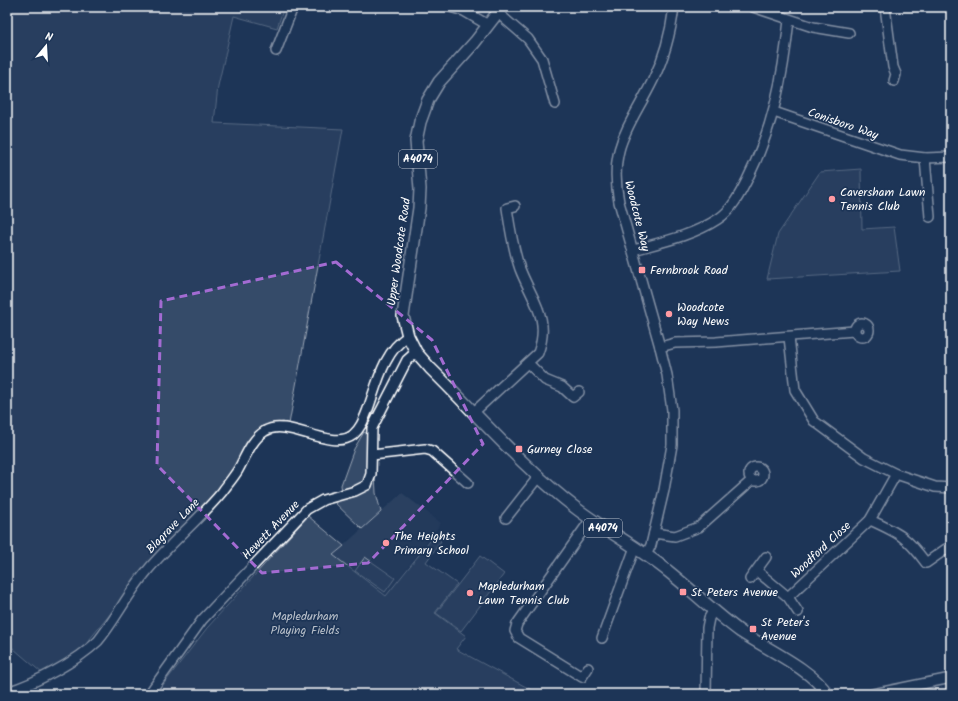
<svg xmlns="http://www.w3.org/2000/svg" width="958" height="701" viewBox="0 0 958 701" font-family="Kalam,sans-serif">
  <rect width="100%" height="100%" fill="#1d3557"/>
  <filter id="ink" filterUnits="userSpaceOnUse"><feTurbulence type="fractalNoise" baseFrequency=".025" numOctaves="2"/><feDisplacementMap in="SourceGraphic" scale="8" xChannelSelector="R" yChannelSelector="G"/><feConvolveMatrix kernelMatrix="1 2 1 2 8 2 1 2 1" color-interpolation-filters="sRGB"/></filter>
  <g filter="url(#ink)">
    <path fill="#2a4161" d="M 402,493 L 441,523 L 386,596 L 333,555 Z"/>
    <g fill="#364b69" stroke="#9aa5b4">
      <path d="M 7,7 L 284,7 L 277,28 L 234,16 L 218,86 L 214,123 L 343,129 L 289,424 L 283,422 L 268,425 L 234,472 L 133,586 L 76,656 L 42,673 L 7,643 Z"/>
      <path d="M 861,169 L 862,229 L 894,227 L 900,271 L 767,279 L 778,234 L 820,172 Z"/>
      <path d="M 364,432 L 370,435 L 368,476 L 361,485 L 342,491 L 341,485 L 354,449 Z"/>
      <path d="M 375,474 L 376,493 L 381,512 L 362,529 L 333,501 Z"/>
      <path d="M 308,516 L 344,546 L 333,555 L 386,596 L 434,536 L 441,541 L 426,562 L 457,584 L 435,613 L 466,636 L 456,649 L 539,694 L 164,694 L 159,690 L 207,628 Z"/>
      <path d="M 480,556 L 504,574 L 461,631 L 436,613 Z"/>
      <path d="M 365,557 L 395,578 L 385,592 L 355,571 Z"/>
    </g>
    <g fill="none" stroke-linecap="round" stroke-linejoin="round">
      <defs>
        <g id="minor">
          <path d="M 450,7 L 464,11 L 488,25"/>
          <path d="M 753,7 L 813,27 L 849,33"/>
          <path d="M 885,7 L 893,67 L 896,74 L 894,81"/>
          <path d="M 498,13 L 528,39 L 542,59 L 555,104"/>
          <path d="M 276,51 L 293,7"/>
          <path d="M 774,112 L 900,155 L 925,158 L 951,157"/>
          <path d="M 925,158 L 930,217"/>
          <path d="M 633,250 C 662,242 692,236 718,219 C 731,211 740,194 747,180 C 773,128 783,78 789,20"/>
          <circle cx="862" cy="330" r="7"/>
          <path d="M 789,337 L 795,390 L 814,421 L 864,458 L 896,474 L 935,487 L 951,488"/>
          <path d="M 660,347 L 675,343 L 716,342 L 854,331"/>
          <path d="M 528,363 L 545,380 L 562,387 L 573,397 L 579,392"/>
          <path d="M 474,412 L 538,353 C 551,318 532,300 520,269 C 513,249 510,229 507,208 L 515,206"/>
          <path d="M 372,455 L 425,449 L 432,451 L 468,483"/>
          <circle cx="756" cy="474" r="7"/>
          <path d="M 506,518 L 539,476"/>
          <path d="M 870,520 C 899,533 907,537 926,563 L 946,549 L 951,549"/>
          <path d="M 654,533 L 675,536 L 699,527 L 752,480"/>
          <path d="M 646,555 L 651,545 L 664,490 L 672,445 L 672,410 L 667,375 L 660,347 L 619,202 C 608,146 630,127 653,80 C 664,58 671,31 674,7"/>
          <path d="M 757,571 L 788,597"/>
          <path d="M 750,579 L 766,557"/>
          <path d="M 798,612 L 788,597 L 870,520 L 896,474"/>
          <path d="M 602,638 L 635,547"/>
          <path d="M 588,668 L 582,677 L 519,638 L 515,631 L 517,624 L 591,519"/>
          <path d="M 7,692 C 36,683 76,662 98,641 C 116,619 128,593 147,571 C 170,543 199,520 222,492 C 227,485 233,478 238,470 C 246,456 251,440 265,431 C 288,417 331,452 353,435 C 361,428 364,419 368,409 C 377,384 384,351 408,336"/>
          <path d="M 149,694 L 202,620 L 307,509 L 323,500 L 355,491 L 367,485 L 371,474 L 372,428 L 407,360 L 416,352"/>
          <path d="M 706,694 L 707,628 L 709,618 L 713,611"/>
          <path d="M 873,694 L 951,678"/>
        </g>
        <path id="major" d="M 502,7 L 475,42 L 439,82 L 428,100 L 420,122 L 416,141 L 420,189 L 419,208 L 403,316 L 408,336 L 416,352 L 430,368 C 478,415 523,468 577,509 C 606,531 640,548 669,572 C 694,592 716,614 741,632 C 765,648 813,670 827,694"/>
      </defs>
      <use href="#minor" stroke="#fff" stroke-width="12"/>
      <use href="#major" stroke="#fff" stroke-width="14"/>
      <use href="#minor" stroke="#1d3557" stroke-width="9"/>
      <use href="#major" stroke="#1d3557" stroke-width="11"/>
    </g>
  </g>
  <path d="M0 0H958V701H0ZM 336,262 L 432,340 L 483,444 L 368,563 L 262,573 L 157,465 L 161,301 Z" fill="#1d3557" fill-opacity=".55" fill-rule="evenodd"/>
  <path fill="none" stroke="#a36bd2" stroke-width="3" stroke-dasharray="8 5" stroke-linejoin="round" d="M 336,262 L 432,340 L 483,444 L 368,563 L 262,573 L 157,465 L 161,301 Z"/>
  <g fill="#ff9aa2" stroke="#1d3557" stroke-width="1.5">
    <circle cx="832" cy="199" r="4"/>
    <rect x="638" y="266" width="8" height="8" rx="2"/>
    <circle cx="669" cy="314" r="4"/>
    <rect x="515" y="445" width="8" height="8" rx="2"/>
    <circle cx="386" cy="543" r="4"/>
    <rect x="679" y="588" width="8" height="8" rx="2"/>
    <circle cx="470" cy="593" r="4"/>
    <rect x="749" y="625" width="8" height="8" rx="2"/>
  </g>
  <g text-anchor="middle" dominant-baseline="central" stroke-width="3.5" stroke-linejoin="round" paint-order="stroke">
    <g fill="#1d3557" stroke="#bbc2cd" stroke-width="1">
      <rect x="399" y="150" width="38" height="18" rx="3"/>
      <rect x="584" y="519" width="38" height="18" rx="3"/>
    </g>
    <g font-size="11" font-weight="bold" fill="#fff">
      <text x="418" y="159">A4074</text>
      <text x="603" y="528">A4074</text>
    </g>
    <g font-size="12" fill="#fff" stroke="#1d3557">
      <text transform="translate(843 124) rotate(19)">Conisboro Way</text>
      <text transform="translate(637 216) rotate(76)">Woodcote Way</text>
      <text transform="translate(399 252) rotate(-82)">Upper Woodcote Road</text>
      <text transform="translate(173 526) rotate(-46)">Blagrave Lane</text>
      <text transform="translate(271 530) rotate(-46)">Hewett Avenue</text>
      <text transform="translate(821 550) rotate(-43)">Woodford Close</text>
    </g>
    <g font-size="12" fill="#fff" stroke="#1d3557" text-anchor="start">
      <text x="840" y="192">Caversham Lawn<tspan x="840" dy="14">Tennis Club</tspan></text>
      <text x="650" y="270">Fernbrook Road</text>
      <text x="677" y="307">Woodcote<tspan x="677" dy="14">Way News</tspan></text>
      <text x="527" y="449">Gurney Close</text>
      <text x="394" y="536">The Heights<tspan x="394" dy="14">Primary School</tspan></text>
      <text x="478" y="586">Mapledurham<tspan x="478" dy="14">Lawn Tennis Club</tspan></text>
      <text x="691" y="592">St Peters Avenue</text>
      <text x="761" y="622">St Peter's<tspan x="761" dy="14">Avenue</tspan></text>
    </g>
    <g font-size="12" fill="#b9c0ca" stroke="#1d3557">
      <text x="305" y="616">Mapledurham<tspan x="305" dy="14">Playing Fields</tspan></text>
    </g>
  </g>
  <rect width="958" height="701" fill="none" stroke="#1d3557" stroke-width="24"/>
  <rect x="12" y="12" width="934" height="677" fill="none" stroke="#fff" stroke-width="1.5" filter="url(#ink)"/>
  <g transform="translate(46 46) rotate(18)" stroke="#1d3557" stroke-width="3" paint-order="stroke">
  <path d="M0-3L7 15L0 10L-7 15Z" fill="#ffffff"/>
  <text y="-6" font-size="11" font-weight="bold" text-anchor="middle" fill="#ffffff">N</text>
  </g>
</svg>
